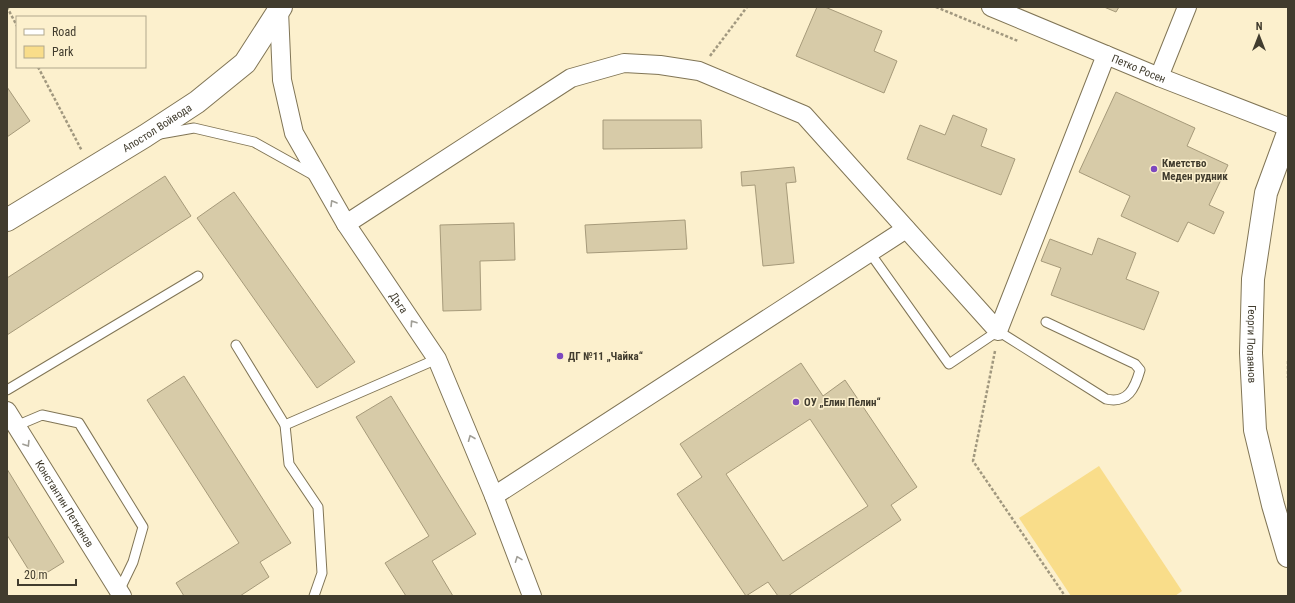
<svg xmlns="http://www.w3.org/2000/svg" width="1295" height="603" viewBox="0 0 1295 603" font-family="'Roboto Condensed',sans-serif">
  <rect width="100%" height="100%" fill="#fcf0cd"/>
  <path fill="#f9dd8a" d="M 1099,466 L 1182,591 L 1175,596 L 1071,596 L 1019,518 Z"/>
  <g fill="#d7cba8" stroke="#a69a7a" fill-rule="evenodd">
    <path d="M 817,7 L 825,7 L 882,31 L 874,51 L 897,61 L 884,93 L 796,56 Z"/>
    <path d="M 1104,7 L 1119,7 L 1116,12 Z"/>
    <path d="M 7,87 L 30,121 L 7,137 Z"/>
    <path d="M 1116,92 L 1195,128 L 1187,146 L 1228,165 L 1209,205 L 1224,212 L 1214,234 L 1188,222 L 1178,242 L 1121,216 L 1130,196 L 1079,172 Z"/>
    <path d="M 953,115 L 987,129 L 981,146 L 1015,159 L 1001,195 L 907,159 L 920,125 L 945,135 Z"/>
    <path d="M 603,120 L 701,120 L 702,148 L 603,149 Z"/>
    <path d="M 794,167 L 796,182 L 786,183 L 794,263 L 763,266 L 755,185 L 742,186 L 741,172 Z"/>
    <path d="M 165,176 L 191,216 L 7,335 L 7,278 Z"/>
    <path d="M 234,192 L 355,362 L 317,388 L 197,218 Z"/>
    <path d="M 685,220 L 687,249 L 587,253 L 585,225 Z"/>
    <path d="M 514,223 L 515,260 L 480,261 L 481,310 L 443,311 L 440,225 Z"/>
    <path d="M 1098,238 L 1136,253 L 1126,279 L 1159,292 L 1144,330 L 1051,295 L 1061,268 L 1041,261 L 1050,239 L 1092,255 Z"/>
    <path d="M 801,363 L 823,396 L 845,380 L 917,487 L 891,505 L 901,520 L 788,596 L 778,596 L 768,582 L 746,596 L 677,494 L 702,477 L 680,444 ZM 810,419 L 868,506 L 783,561 L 726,474 Z"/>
    <path d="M 184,376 L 291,543 L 260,562 L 269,577 L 240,596 L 184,596 L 176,583 L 239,543 L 147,400 Z"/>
    <path d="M 391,396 L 476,534 L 432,561 L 453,596 L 406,596 L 385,563 L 429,536 L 356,417 Z"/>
    <path d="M 7,469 L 64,562 L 35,580 L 7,535 Z"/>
  </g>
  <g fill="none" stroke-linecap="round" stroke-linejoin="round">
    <defs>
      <g id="service">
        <path d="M 160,134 L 194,128 L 254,142 L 315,176"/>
        <path d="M 870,253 L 949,364 L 998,331 L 1106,399 C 1128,404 1135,388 1140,370 L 1135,364 L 1046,322"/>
        <path d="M 236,345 L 285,425 L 437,359"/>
        <path d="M 7,390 L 198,276"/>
        <path d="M 285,425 L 289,464 L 318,507 L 322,573 L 314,596"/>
        <path d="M 16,426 L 42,415 L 79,423 L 143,527 L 133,562 L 119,591"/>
      </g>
      <g id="minor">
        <path id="s1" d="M 991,7 L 1159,77 L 1288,127"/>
        <path id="s2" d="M 279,11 L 282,80 L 294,133 L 346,224 L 437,359 L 494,496 L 532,596"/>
        <path d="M 1159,77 L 1187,7"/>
        <path d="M 346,224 L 571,78 L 624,63 L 660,65 L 699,71 L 804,115 L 998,331 L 1106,55"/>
        <path id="s3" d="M 7,411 L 122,596"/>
        <path d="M 494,496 L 906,229"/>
      </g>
      <g id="tertiary">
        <path id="s4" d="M 7,220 L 145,136 L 197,102 L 245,63 L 281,7"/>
      </g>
      <g id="secondary">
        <path id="s5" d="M 1288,133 L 1266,193 L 1253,279 L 1251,353 L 1255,430 L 1273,505 L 1288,556"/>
      </g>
    </defs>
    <use href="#service" stroke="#807556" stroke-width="11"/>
    <use href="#minor" stroke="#807556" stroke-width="20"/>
    <use href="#tertiary" stroke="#807556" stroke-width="24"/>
    <use href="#secondary" stroke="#807556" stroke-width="24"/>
    <g stroke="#a1987f" stroke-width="2.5" stroke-dasharray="3 2" stroke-linecap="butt">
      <path d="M 7,7 L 17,26"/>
      <path d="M 936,7 L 1018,41"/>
      <path d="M 710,56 L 747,7"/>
      <path d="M 38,67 L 82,151"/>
      <path d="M 995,351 L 973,461 L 1065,596"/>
      <path d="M 1288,361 L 1288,378"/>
    </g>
    <use href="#service" stroke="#fff" stroke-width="9"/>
    <use href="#minor" stroke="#fff" stroke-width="18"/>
    <use href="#tertiary" stroke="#fff" stroke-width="22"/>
    <use href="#secondary" stroke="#fff" stroke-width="22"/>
  </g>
  <defs><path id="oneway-chevron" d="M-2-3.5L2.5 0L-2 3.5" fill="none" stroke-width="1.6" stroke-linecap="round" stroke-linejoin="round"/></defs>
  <g stroke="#a09e96">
    <use href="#oneway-chevron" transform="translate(333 203) rotate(-121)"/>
    <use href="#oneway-chevron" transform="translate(413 323) rotate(-124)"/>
    <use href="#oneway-chevron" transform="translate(471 438) rotate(-112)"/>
    <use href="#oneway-chevron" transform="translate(27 444) rotate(58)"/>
    <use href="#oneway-chevron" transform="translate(518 559) rotate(-111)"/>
  </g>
  <g fill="#7d48bf" stroke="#fcf0cd" stroke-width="1.5">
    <circle cx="1154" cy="169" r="4"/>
    <circle cx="560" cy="356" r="4"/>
    <circle cx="796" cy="402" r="4"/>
  </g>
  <g text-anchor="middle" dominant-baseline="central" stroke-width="3" stroke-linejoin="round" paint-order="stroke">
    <g font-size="11" fill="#413c2e" stroke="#fcf0cd">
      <text stroke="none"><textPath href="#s1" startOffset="160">Петко Росен</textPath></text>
      <text stroke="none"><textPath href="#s4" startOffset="176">Апостол Войвода</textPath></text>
      <text stroke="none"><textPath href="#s2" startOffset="323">Дъга</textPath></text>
      <text stroke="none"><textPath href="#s5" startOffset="216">Георги Попаянов</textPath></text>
      <text stroke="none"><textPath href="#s3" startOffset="109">Константин Петканов</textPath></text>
    </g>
    <g font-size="11" font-weight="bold" fill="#413c2e" stroke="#fcf0cd" text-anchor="start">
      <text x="1162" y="163">Кметство<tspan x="1162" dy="13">Меден рудник</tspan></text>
      <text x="568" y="356">ДГ №11 „Чайка“</text>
      <text x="804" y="402">ОУ „Елин Пелин“</text>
    </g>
  </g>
  <rect width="1295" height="603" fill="none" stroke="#413c2e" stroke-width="16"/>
  <rect x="16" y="16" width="130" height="52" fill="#fcf0cd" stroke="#b1a88d"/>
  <rect x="24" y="29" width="20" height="6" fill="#ffffff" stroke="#b1a88d"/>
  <text x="52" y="36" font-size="12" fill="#413c2e">Road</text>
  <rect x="24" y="46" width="20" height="12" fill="#f9dd8a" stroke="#b1a88d"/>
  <text x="52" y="56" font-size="12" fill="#413c2e">Park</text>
  <g transform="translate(1259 36)" stroke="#fcf0cd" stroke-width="3" paint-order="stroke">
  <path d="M0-3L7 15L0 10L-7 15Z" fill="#413c2e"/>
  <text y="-6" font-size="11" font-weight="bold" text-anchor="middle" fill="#413c2e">N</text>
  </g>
  <path d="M18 579v6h58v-6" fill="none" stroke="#413c2e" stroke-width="2"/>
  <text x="24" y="579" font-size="12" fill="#413c2e" stroke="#fcf0cd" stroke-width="3" paint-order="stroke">20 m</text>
</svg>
